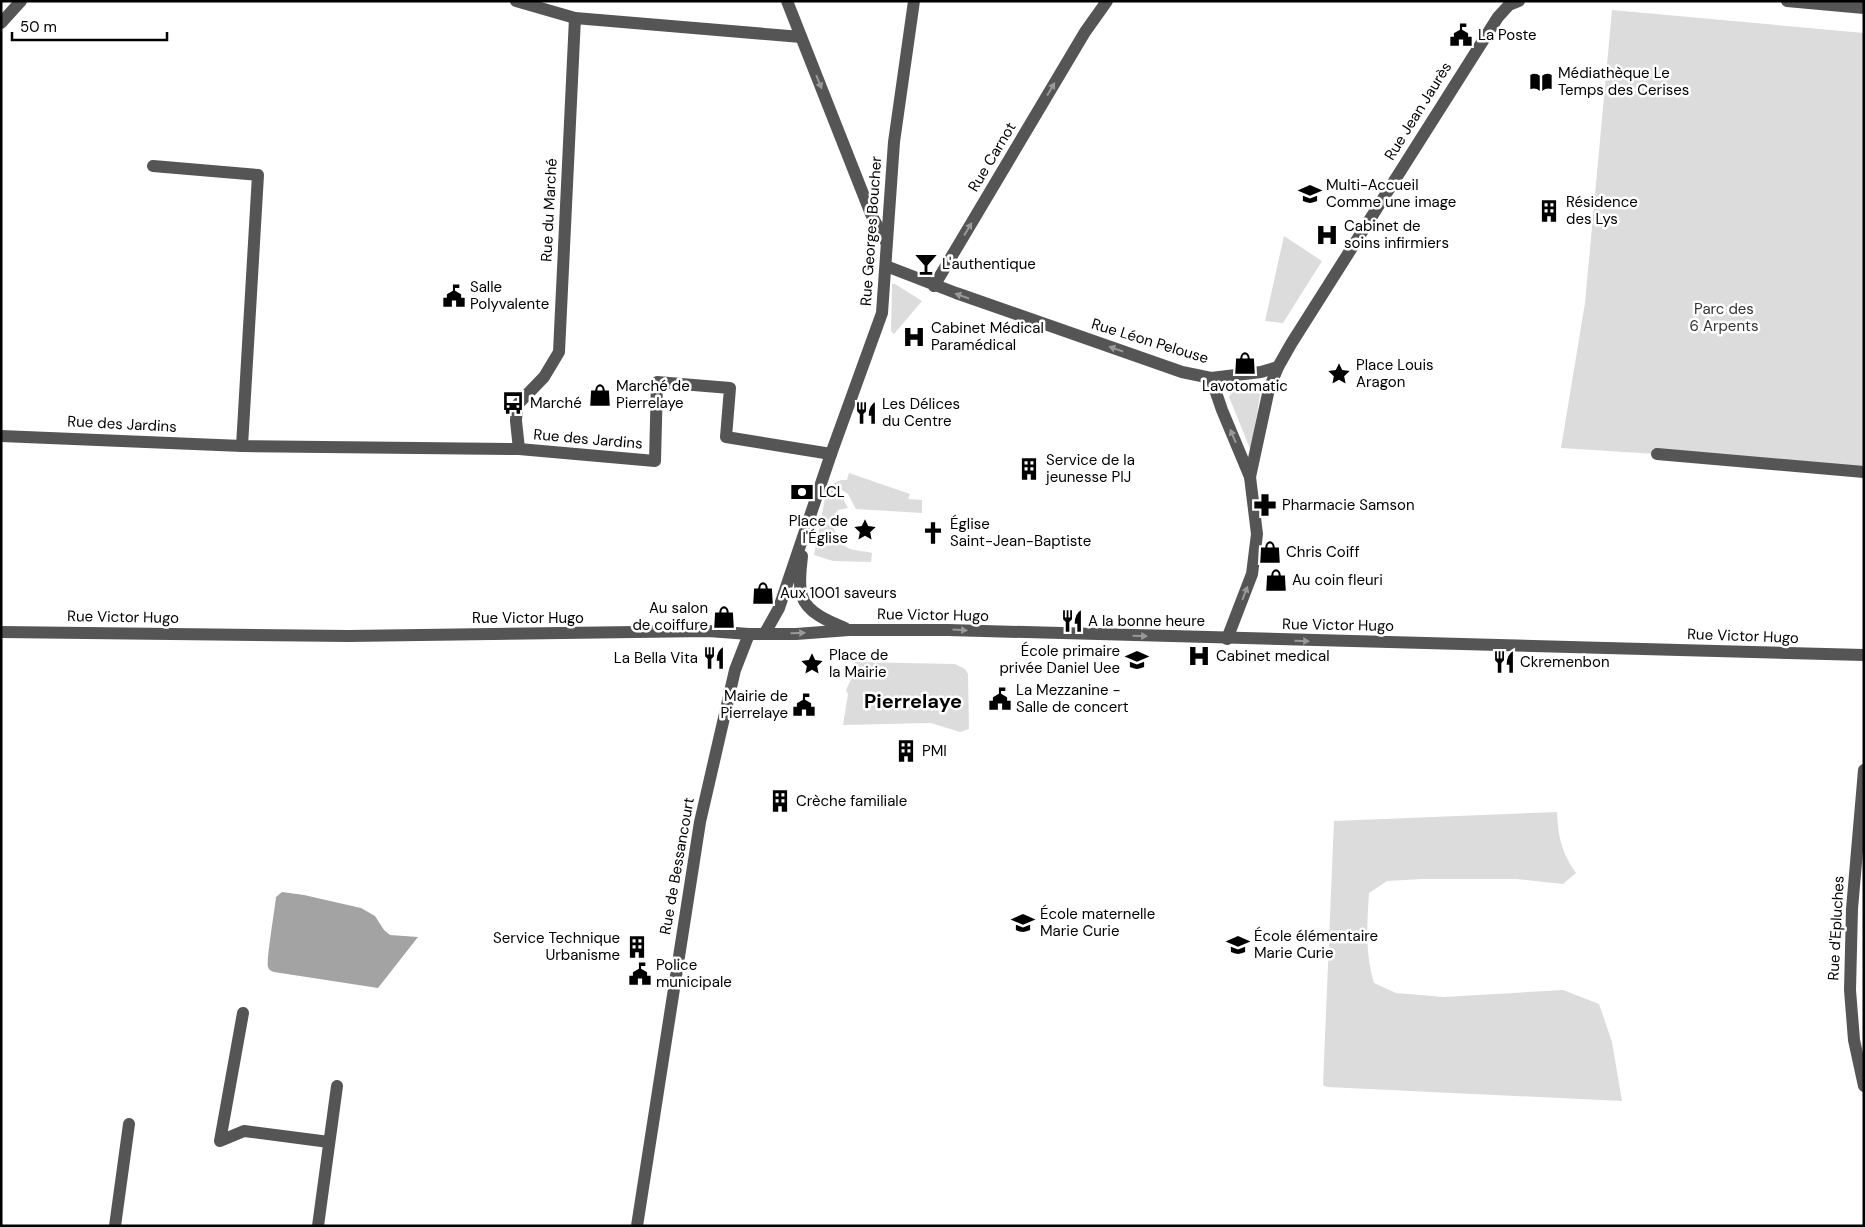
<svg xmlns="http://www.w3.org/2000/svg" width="1865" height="1227" viewBox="0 0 1865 1227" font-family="'DM Sans',sans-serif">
  <rect width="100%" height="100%" fill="#fff"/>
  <g fill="#dcdcdc">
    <path d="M 1612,10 L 1864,33 L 1864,467 L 1561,448 L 1585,303 Z"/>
    <path d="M 1284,236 L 1322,261 L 1283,323 L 1265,321 Z"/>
    <path d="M 892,284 L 895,284 L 922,301 L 894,334 L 891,331 Z"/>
    <path d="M 1257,387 L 1260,389 L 1260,395 L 1251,451 L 1229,397 L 1234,388 Z"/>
    <path d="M 849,473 L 910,494 L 908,499 L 922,500 L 922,513 L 856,509 L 848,494 L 832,484 L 841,480 L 847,480 Z"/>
    <path d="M 827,488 L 840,494 L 848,508 L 838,510 C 830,523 834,540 848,548 C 854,551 865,551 872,553 L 871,562 L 833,561 L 814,555 Z"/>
    <path d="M 856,662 L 955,664 L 965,669 L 968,674 L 969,729 L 960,732 L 931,723 L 843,725 L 848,694 L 846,690 L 854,673 L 852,665 Z"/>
    <path d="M 1557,812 C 1558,837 1562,853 1576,873 L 1563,884 L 1517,879 L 1422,879 L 1387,881 L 1369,893 C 1367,924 1365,953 1374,983 L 1396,993 L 1444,997 L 1563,990 L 1599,1004 L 1612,1042 L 1622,1101 L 1327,1087 L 1323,1085 L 1334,821 Z"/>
  </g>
  <path fill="#a3a3a3" d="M 282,892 L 304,895 L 361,908 L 375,916 L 384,930 L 390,935 L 418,937 L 378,988 L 274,972 C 271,971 269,970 268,967 C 266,961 275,908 276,897 Z"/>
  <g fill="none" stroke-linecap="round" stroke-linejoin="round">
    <g stroke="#555" stroke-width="12">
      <path d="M 516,1 L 575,18 L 801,37"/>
      <path d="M 787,1 L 871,214 L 886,242"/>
      <path d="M 1787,1 L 1864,8"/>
      <path d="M 1,23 L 21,1"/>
      <path d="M 153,166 L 258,175 L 242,446"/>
      <path d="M 886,266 L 956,293 L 1182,372 L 1211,378 L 1222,410 L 1250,477 L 1257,534 L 1252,574 L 1227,639"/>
      <path d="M 934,286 L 1085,32 L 1107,1"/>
      <path d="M 1211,378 L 1261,372 L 1278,367"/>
      <path d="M 1,436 L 242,446 L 519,449 L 655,461 L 657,382 L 730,388 L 726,437 L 831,454"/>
      <path d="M 519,449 L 516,421 L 517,405 L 544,377 L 559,352 L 575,18"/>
      <path d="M 1657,454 L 1864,472"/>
      <path d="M 1250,477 L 1269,389 L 1278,367 L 1291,344 L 1498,17 L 1509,5 L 1519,1"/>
      <path d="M 802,556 C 801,568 798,584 802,596 C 807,613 830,622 845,628"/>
      <path d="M 1,632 L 349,636 L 708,631 L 749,634 L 796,634 L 849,630 L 948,630 L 1864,655"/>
      <path d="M 765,633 L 779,608 L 831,454 L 882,313 L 894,142 L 914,1"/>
      <path d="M 1864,770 L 1852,909 L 1850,990 L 1854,1040 L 1864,1086"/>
      <path d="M 243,1013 L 220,1141 L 244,1131 L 329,1142"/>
      <path d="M 115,1226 L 129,1124"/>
      <path d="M 318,1226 L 337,1086"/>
      <path d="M 637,1226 L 700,822 L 735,670 L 749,634"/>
    </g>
  </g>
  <defs><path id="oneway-solid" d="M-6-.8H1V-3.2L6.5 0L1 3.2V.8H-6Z" transform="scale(1.25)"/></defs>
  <g fill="#999">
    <use href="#oneway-solid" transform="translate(819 82) rotate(68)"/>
    <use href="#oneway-solid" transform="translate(1051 89) rotate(-59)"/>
    <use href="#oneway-solid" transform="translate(968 229) rotate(-59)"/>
    <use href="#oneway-solid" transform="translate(962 296) rotate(-161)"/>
    <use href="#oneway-solid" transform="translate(1116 349) rotate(-161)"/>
    <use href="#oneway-solid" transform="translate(1233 436) rotate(-113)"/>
    <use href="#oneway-solid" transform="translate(1245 593) rotate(-69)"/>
    <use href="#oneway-solid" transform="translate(960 630) rotate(3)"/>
    <use href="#oneway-solid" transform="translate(798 633) rotate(-2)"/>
    <use href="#oneway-solid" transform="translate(1140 636) rotate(2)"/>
    <use href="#oneway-solid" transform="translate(1302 641) rotate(1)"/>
  </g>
  <defs>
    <symbol id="civic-bare" viewBox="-9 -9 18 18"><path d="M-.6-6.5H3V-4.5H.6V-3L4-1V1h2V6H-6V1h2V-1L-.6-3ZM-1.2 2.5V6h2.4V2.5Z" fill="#000" stroke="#fff" stroke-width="2.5" paint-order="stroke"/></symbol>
    <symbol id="library-bare" viewBox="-9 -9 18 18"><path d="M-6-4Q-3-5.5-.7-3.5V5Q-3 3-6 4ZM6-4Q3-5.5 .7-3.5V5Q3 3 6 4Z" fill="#000" stroke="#fff" stroke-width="2.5" paint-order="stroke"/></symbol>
    <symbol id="school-bare" viewBox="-9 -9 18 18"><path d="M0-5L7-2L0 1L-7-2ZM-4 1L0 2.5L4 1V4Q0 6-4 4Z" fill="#000" stroke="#fff" stroke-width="2.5" paint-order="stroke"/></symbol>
    <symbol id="building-bare" viewBox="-9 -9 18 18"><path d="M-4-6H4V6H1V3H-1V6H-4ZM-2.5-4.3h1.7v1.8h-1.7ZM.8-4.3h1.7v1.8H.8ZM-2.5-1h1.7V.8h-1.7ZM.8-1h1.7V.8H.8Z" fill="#000" stroke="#fff" stroke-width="2.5" paint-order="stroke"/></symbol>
    <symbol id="hospital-bare" viewBox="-9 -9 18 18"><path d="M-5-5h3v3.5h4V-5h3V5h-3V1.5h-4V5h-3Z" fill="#000" stroke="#fff" stroke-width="2.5" paint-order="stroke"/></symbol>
    <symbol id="bar-bare" viewBox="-9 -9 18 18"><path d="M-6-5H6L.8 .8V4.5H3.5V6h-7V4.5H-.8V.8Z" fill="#000" stroke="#fff" stroke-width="2.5" paint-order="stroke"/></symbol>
    <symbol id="shop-bare" viewBox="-9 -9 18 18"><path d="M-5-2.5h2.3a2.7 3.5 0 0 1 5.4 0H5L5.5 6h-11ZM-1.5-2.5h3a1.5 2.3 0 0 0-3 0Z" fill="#000" stroke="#fff" stroke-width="2.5" paint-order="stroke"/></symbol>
    <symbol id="sight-bare" viewBox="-9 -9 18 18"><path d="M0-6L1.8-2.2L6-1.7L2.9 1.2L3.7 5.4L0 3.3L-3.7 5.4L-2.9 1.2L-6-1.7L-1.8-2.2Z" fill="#000" stroke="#fff" stroke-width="2.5" paint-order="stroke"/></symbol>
    <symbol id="bus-bare" viewBox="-9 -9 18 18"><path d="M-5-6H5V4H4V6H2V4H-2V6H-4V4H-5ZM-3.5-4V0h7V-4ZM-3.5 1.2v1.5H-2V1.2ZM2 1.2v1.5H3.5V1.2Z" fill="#000" stroke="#fff" stroke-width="2.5" paint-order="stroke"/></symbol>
    <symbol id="restaurant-bare" viewBox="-9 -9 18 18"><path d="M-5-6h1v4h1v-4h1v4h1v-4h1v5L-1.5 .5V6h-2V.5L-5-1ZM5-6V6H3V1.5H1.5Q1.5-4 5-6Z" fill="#000" stroke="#fff" stroke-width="2.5" paint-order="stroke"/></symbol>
    <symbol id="bank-bare" viewBox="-9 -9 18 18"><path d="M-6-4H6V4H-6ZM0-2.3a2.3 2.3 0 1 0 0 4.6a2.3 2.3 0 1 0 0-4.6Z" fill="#000" stroke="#fff" stroke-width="2.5" paint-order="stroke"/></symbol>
    <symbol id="pharmacy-bare" viewBox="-9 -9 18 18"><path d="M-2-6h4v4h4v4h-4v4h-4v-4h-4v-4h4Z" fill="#000" stroke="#fff" stroke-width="2.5" paint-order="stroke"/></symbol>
    <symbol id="church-bare" viewBox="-9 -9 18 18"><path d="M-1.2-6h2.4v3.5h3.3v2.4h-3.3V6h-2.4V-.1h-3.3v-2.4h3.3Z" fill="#000" stroke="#fff" stroke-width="2.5" paint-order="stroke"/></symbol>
  </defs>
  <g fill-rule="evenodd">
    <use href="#civic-bare" x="1445" y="19" width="32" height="32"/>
    <use href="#library-bare" x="1525" y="66" width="32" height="32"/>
    <use href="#school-bare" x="1294" y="178" width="32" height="32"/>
    <use href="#building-bare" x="1533" y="195" width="32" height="32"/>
    <use href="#hospital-bare" x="1311" y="219" width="32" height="32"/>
    <use href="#bar-bare" x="910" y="248" width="32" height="32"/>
    <use href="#civic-bare" x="438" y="280" width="32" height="32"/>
    <use href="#hospital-bare" x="898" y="321" width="32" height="32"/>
    <use href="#shop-bare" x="1229" y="347" width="32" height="32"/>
    <use href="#sight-bare" x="1323" y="358" width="32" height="32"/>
    <use href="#shop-bare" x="584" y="379" width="32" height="32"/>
    <use href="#bus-bare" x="497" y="387" width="32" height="32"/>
    <use href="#restaurant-bare" x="850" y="397" width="32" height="32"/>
    <use href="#building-bare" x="1013" y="453" width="32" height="32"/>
    <use href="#bank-bare" x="786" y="476" width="32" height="32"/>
    <use href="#pharmacy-bare" x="1249" y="489" width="32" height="32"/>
    <use href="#sight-bare" x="849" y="514" width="32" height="32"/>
    <use href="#church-bare" x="917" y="517" width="32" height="32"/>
    <use href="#shop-bare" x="1254" y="536" width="32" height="32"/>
    <use href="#shop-bare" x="1260" y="564" width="32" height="32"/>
    <use href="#shop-bare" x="747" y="577" width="32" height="32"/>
    <use href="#shop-bare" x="708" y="601" width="32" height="32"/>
    <use href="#restaurant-bare" x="1056" y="605" width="32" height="32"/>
    <use href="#hospital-bare" x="1183" y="640" width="32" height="32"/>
    <use href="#restaurant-bare" x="698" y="642" width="32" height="32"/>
    <use href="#school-bare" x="1121" y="644" width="32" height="32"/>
    <use href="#restaurant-bare" x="1488" y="646" width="32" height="32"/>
    <use href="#sight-bare" x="796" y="648" width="32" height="32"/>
    <use href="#civic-bare" x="984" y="683" width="32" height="32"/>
    <use href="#civic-bare" x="788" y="689" width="32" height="32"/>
    <use href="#building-bare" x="890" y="735" width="32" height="32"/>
    <use href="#building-bare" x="764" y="785" width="32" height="32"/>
    <use href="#school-bare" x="1007" y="907" width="32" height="32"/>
    <use href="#school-bare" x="1222" y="929" width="32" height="32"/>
    <use href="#building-bare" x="621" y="931" width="32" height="32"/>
    <use href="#civic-bare" x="624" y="958" width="32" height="32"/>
  </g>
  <g text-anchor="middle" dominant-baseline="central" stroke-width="5" stroke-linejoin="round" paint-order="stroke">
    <g font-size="15" fill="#000" stroke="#fff" text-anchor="start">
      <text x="1478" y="35">La Poste</text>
      <text x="1558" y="73">Médiathèque Le<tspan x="1558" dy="17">Temps des Cerises</tspan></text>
      <text x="1326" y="185">Multi-Accueil<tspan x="1326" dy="17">Comme une image</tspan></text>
      <text x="1566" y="202">Résidence<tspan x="1566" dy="17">des Lys</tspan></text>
      <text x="1344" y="226">Cabinet de<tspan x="1344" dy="17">soins infirmiers</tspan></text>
      <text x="942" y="264">L'authentique</text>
      <text x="470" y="287">Salle<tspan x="470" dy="17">Polyvalente</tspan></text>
      <text x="931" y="328">Cabinet Médical<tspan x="931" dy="17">Paramédical</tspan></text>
      <text x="1356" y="365">Place Louis<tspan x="1356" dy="17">Aragon</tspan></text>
      <text x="616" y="386">Marché de<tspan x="616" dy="17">Pierrelaye</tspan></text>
      <text x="1245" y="386" text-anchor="middle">Lavotomatic</text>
      <text x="530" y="403">Marché</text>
      <text x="882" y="404">Les Délices<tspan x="882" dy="17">du Centre</tspan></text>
      <text x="1046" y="460">Service de la<tspan x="1046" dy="17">jeunesse PIJ</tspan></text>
      <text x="819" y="492">LCL</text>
      <text x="1282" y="505">Pharmacie Samson</text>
      <text x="848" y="521" text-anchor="end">Place de<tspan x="848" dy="17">l'Église</tspan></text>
      <text x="950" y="524">Église<tspan x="950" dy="17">Saint-Jean-Baptiste</tspan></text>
      <text x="1286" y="552">Chris Coiff</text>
      <text x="1292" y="580">Au coin fleuri</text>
      <text x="780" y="593">Aux 1001 saveurs</text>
      <text x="708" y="608" text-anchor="end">Au salon<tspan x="708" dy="17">de coiffure</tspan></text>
      <text x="1088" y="621">A la bonne heure</text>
      <text x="1120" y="651" text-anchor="end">École primaire<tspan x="1120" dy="17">privée Daniel Uee</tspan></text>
      <text x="829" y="655">Place de<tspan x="829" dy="17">la Mairie</tspan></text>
      <text x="1216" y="656">Cabinet medical</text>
      <text x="698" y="658" text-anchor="end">La Bella Vita</text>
      <text x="1520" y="662">Ckremenbon</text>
      <text x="1016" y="690">La Mezzanine -<tspan x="1016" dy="17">Salle de concert</tspan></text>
      <text x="788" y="696" text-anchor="end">Mairie de<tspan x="788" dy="17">Pierrelaye</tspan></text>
      <text x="922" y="751">PMI</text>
      <text x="796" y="801">Crèche familiale</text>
      <text x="1040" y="914">École maternelle<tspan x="1040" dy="17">Marie Curie</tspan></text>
      <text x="1254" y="936">École élémentaire<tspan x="1254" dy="17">Marie Curie</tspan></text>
      <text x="620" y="938" text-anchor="end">Service Technique<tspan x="620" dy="17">Urbanisme</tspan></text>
      <text x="656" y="965">Police<tspan x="656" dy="17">municipale</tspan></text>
    </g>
    <g font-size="15" fill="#000" stroke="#fff">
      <text transform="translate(1418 111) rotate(-58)">Rue Jean Jaurès</text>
      <text transform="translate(992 157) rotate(-59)">Rue Carnot</text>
      <text transform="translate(549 210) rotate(-87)">Rue du Marché</text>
      <text transform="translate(871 231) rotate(-86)">Rue Georges Boucher</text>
      <text transform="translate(1150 341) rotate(17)">Rue Léon Pelouse</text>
      <text transform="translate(122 424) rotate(3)">Rue des Jardins</text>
      <text transform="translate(588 439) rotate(5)">Rue des Jardins</text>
      <text transform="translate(933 615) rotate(1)">Rue Victor Hugo</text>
      <text transform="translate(123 617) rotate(1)">Rue Victor Hugo</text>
      <text x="528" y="618">Rue Victor Hugo</text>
      <text transform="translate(1338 625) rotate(1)">Rue Victor Hugo</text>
      <text transform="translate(1743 636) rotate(2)">Rue Victor Hugo</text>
      <text transform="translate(677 866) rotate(-80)">Rue de Bessancourt</text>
      <text transform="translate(1836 928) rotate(-87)">Rue d'Epluches</text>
    </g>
    <g font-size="15" fill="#333" stroke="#fff">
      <text x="1724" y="309">Parc des<tspan x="1724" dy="17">6 Arpents</tspan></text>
    </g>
    <g font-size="20" font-weight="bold" fill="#000" stroke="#fff">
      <text x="913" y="701">Pierrelaye</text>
    </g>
  </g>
  <rect width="1865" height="1227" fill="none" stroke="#000000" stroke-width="5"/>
  <path d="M12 32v8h155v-8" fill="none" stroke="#000000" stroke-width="2.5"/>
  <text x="20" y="32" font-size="15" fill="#000000" stroke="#ffffff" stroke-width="4" paint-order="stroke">50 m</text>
</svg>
